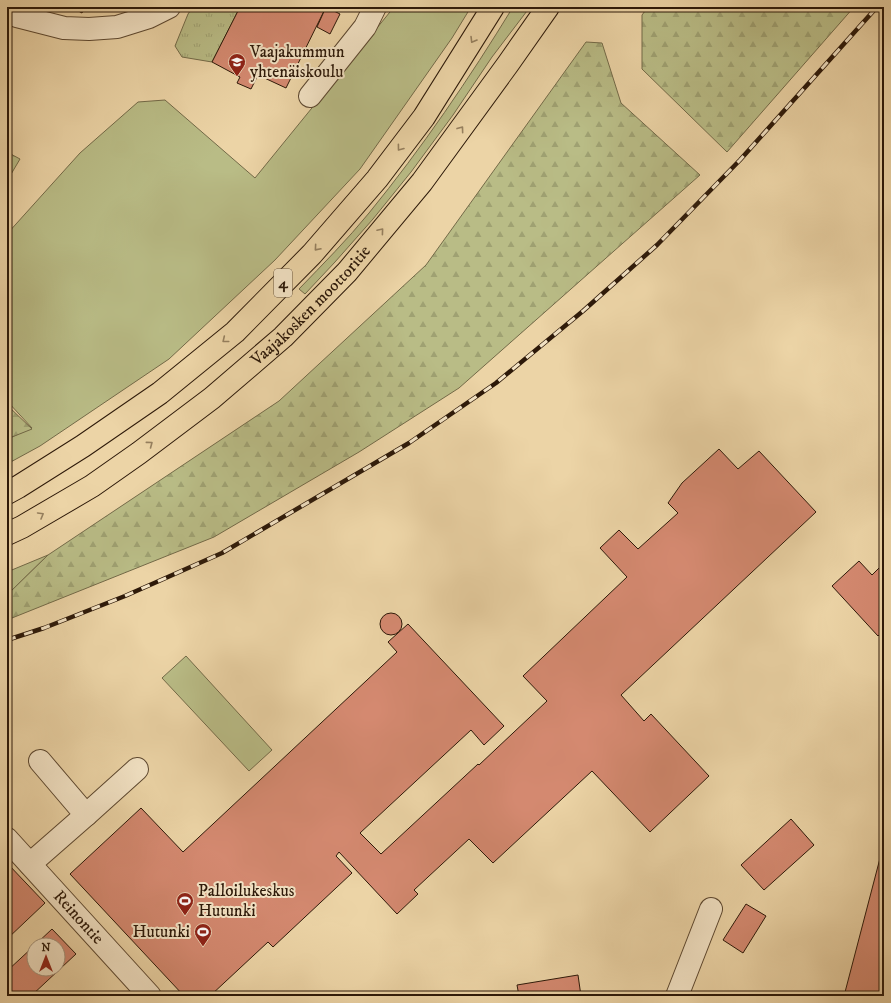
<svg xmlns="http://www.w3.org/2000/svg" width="891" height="1003" viewBox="0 0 891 1003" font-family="'IM FELL DW Pica',serif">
  <defs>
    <pattern id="forest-firs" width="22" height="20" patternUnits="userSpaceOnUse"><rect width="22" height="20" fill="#b9bc86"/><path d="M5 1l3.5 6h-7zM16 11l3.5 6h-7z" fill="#9fa172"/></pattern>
    <pattern id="park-tufts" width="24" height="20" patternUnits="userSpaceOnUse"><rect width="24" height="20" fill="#b9bc86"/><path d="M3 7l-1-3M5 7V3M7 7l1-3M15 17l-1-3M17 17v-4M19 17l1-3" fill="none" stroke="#9fa172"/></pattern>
  </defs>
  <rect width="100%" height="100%" fill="#ecd4a6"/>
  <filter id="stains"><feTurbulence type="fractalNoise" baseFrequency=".005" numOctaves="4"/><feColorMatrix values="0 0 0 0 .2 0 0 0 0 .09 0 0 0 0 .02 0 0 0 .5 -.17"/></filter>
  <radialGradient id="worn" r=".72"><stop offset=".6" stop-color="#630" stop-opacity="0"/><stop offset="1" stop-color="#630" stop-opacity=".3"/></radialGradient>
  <g fill="#b9bc86" stroke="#736a48">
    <path d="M 394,7 L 471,7 L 452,38 L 360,169 L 275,260 L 169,359 L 40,446 L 7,464 L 7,439 L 32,428 L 7,401 L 7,234 L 80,153 L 138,102 L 165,100 L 255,178 Z"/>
    <path d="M 513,7 L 530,7 L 492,57 L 453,115 L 411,172 L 373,219 L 335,262 L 305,294 L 299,289 C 323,264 347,240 369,213 C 422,148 469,79 513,7 Z"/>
    <path d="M 48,555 L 7,595 L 7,572 Z"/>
    <path d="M 186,656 L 272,750 L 249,771 L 162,678 Z"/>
  </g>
  <g fill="url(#forest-firs)" stroke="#736a48">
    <path d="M 648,7 L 854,7 L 727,152 L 642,69 L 642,15 Z"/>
    <path d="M 586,42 L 602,43 L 621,103 L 700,175 L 459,388 L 359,452 L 214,537 L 7,620 L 7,595 L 48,555 L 279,401 L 426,265 Z"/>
    <path d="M 7,152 L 20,159 L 7,181 Z"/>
    <path d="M 7,405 L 32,429 L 7,439 Z"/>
  </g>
  <path fill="url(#park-tufts)" stroke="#736a48" d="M 193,7 L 240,7 L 212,62 L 182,57 L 175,46 L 188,14 Z"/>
  <g fill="#d48970" stroke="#2d1909">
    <path d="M 71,7 L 85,7 L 82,13 Z"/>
    <path d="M 240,7 L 326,7 L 286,88 L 258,75 L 251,89 L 237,83 L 240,77 L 212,62 Z"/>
    <path d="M 326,7 L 340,14 L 330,34 L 317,27 Z"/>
    <path d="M 719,449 L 738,469 L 759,451 L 816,512 L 621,695 L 644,721 L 651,714 L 709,776 L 650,832 L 592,771 L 493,863 L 469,839 L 414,890 L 418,894 L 397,914 L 339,852 L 336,856 L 352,873 L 273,947 L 268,942 L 210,996 L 184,996 L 70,874 L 141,808 L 183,852 L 397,652 L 388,642 L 408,624 L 504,726 L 484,745 L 471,730 L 360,833 L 381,854 L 478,764 L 479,765 L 547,701 L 523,676 L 627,577 L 600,548 L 619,530 L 638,549 L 678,513 L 668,503 L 682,483 Z"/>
    <path d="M 859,561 L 872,575 L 884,563 L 884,630 L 878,636 L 832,586 Z"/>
    <circle cx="391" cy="624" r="11"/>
    <path d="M 791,819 L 814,845 L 764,890 L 741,865 Z"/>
    <path d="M 884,843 L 884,996 L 844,996 Z"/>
    <path d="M 7,863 L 45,903 L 7,939 Z"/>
    <path d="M 746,904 L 766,916 L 743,953 L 723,940 Z"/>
    <path d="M 52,929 L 76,954 L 31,996 L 9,996 L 7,994 L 7,971 L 34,946 L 34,969 L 58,969 L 58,945 L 35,945 Z"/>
    <path d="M 578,975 L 581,996 L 519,996 L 517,985 Z"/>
  </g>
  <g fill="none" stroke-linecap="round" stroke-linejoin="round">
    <defs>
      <g id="minor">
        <path d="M 7,12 L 17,16 L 64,28 L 89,29 L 117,27 L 149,17 L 169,7"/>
        <path d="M 310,96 L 365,27 L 375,7"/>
        <path d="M 86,815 L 137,769"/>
        <path id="s1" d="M 7,839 L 150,996"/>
        <path d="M 30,864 L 86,815 L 40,761"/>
        <path d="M 677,996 L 711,909"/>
      </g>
      <g id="highway">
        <path d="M 7,493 L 18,487 L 83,446 L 160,393 L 235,332 L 312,254 L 377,179 L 424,117 L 493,7"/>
        <path id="s2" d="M 7,534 L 22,527 L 92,486 L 139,453 L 212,398 L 283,337 L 347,272 L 422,182 L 508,64 L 548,7"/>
      </g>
    </defs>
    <use href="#minor" stroke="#5d4830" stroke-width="24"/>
    <use href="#highway" stroke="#2d1909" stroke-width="24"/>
    <use href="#minor" stroke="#f3e3c5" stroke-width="22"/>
    <use href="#highway" stroke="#ecd4a6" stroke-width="22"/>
    <defs>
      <path id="rail" d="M 7,640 L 44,628 L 125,596 L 222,553 L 409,443 L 496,383 L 583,311 L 657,245 L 740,160 L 877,7"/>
    </defs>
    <use href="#rail" stroke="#2d1909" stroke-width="4.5"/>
    <use href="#rail" stroke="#f3e3c5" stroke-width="3" stroke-dasharray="9" stroke-linecap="butt"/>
  </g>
  <defs><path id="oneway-chevron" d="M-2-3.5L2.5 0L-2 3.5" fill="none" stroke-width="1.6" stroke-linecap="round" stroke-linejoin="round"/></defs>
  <g stroke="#96805f">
    <use href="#oneway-chevron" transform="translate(473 40) rotate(121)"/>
    <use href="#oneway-chevron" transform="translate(461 129) rotate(-54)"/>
    <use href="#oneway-chevron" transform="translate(400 148) rotate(127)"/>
    <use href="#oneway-chevron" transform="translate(381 231) rotate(-50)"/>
    <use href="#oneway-chevron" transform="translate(317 248) rotate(131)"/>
    <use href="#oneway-chevron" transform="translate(225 340) rotate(141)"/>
    <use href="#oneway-chevron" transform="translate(150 444) rotate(-37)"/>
    <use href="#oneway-chevron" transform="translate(41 515) rotate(-30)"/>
  </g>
  <defs>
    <symbol id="school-pin" viewBox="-11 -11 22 30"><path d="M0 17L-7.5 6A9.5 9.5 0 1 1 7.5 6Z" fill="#8f2418" stroke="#f3e3c5"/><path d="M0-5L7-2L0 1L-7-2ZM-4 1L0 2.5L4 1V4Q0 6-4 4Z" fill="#fff"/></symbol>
    <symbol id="stadium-pin" viewBox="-11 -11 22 30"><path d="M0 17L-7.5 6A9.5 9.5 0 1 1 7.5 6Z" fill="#8f2418" stroke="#f3e3c5"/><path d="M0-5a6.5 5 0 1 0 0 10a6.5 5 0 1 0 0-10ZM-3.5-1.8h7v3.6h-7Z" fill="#fff"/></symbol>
  </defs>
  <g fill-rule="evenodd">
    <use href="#school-pin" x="227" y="52" width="20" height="27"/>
    <use href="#stadium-pin" x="175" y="891" width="20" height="27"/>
    <use href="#stadium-pin" x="193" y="922" width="20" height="27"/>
  </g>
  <g text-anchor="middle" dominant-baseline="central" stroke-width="4" stroke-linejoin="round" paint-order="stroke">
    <rect fill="#f3e3c5" stroke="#685641" stroke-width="1" x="274" y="269" width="18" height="28" rx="3"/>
    <g font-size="16" font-weight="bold" fill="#2d1909">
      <text x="283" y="283">4</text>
    </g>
    <g font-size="17" fill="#2d1909" stroke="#f3e3c5" text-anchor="start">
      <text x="250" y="52">Vaajakummun<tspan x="250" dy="20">yhtenäiskoulu</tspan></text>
      <text x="198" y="891">Palloilukeskus<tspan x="198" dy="20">Hutunki</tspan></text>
      <text x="190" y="932" text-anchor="end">Hutunki</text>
    </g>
    <g font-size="17" fill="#2d1909" stroke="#f3e3c5">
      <text stroke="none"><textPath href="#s2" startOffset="382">Vaajakosken moottoritie</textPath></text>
      <text stroke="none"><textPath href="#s1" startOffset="106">Reinontie</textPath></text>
    </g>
  </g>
  <rect width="891" height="1003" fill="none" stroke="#ecd4a6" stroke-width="24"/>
  <rect x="8" y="8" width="875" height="987" fill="none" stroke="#2d1909" stroke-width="2"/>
  <rect x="12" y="12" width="867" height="979" fill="none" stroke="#2d1909"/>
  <g transform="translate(46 957)"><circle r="19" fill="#f3e3c5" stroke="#a4927a"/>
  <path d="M0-3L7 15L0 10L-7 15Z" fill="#8f2418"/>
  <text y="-6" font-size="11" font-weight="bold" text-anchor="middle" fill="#2d1909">N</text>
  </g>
  <rect width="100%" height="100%" filter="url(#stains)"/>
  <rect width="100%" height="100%" fill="url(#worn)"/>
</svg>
